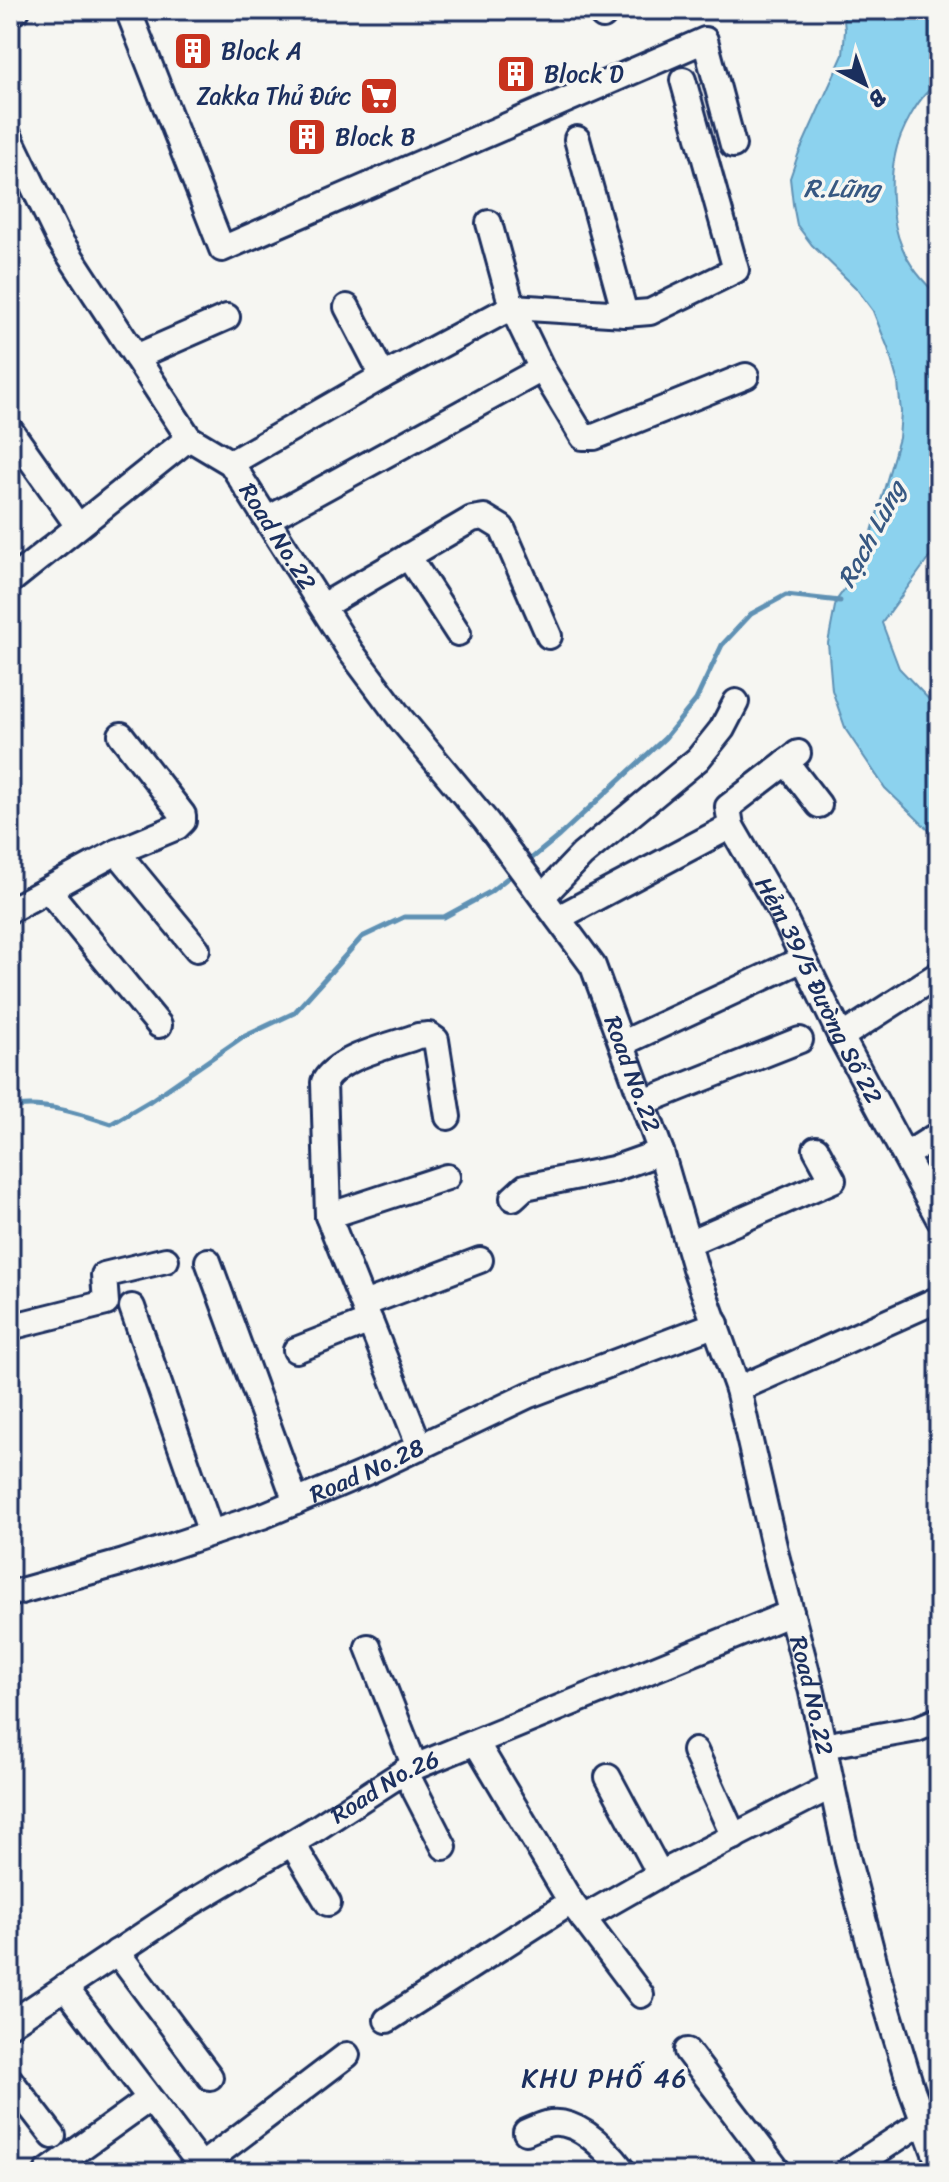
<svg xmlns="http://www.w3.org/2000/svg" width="949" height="2182" viewBox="0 0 949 2182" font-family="Sriracha,sans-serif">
  <rect width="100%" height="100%" fill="#f6f6f2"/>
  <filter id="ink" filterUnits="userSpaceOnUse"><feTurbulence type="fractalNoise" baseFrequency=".0125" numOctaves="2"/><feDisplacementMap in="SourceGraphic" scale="16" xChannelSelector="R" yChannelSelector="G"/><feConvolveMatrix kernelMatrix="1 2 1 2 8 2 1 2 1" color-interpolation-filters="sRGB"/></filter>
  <g filter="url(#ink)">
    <path fill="#8cd2ee" stroke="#5f91b4" stroke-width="2" d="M 843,10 L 939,10 L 939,83 C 919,93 899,134 895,155 C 889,183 891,221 902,247 C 910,267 924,283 939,296 L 939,544 L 882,623 L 899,668 L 939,710 L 939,840 L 885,788 L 846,730 L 832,690 L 828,643 L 836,601 L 853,577 L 869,542 L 899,438 L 901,412 L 898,383 L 888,348 L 873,311 L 856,288 L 812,245 L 797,225 L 793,204 L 790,178 L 798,155 L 843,55 L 845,30 Z"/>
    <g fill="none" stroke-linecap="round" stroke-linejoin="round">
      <g stroke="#5f91b4" stroke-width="5">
        <path d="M 526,863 L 559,836 L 665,738 L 696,700 L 722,645 L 751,614 L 786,595 L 840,601"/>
        <path d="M 10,1108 C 42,1101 81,1114 111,1124 L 150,1101 L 241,1038 L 294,1013 L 362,937 L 404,917 L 444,917 L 490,892 L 515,872"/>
      </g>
      <defs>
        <g id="minor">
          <path d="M 128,10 L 222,249 L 705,40 L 733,145"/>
          <path d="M 601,10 L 603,16"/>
          <path d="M 10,13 L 17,10"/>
          <path id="s1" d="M 10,138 L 59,239 L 189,438 L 231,463 L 351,652 L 401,719 L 486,821 L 593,966 L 661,1152 L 695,1268 L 738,1389 L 776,1555 L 812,1692 L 848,1861 L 880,1984 L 912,2090 L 939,2164"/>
          <path d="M 577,139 L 625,314"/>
          <path d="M 489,223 L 512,307 L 542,369 L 583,437 L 594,437 L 746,376"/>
          <path d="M 347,307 L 383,376"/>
          <path d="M 136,357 L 227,317"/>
          <path d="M 10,430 L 78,526"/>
          <path d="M 231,463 L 383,376 L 512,307 L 625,314 L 650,312 L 736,270 L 683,80"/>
          <path d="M 268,519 L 542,369"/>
          <path d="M 408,556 L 458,633"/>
          <path d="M 10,575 L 13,579 L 189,438"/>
          <path d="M 323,606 L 472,519 L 484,517 L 502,528 L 549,636"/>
          <path id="s2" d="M 798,753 L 728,807 L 731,826 L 783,916 L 841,1037 L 939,1219"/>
          <path d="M 786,762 L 819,805"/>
          <path d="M 117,852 L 197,949"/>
          <path d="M 49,891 L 159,1025"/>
          <path d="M 543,896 L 582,855 L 698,759 L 722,729 L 736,702"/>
          <path d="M 10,910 L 117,852 L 177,827 L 183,821 L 183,815 L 121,735"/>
          <path d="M 558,918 L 731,826"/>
          <path d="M 841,1037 L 939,974"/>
          <path d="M 623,1043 L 803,959"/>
          <path d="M 644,1102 L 800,1040"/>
          <path d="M 906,1155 L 939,1134"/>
          <path d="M 513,1198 L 525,1187 L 613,1169 L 661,1152"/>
          <path d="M 328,1216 L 447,1177"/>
          <path d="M 688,1243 L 833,1180 L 816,1149"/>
          <path d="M 208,1261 L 296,1502"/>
          <path d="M 364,1304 L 480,1260"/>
          <path d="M 132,1307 L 211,1533"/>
          <path d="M 10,1327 L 106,1303 L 104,1275 L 166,1260"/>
          <path d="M 296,1350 L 370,1321"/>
          <path d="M 738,1389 L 939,1299"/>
          <path d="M 420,1447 L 328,1216 L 324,1082 C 337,1057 391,1046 418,1036 L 429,1035 L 436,1040 L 448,1117"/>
          <path id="s3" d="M 10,1594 L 124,1562 L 265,1515 L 369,1471 L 529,1395 L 716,1324"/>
          <path d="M 368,1647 L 415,1767"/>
          <path d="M 477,1744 L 571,1902 L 641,1995"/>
          <path d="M 823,1746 L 917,1729 L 939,1720"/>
          <path d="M 695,1751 L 734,1837"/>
          <path d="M 405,1771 L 444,1847"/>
          <path d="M 608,1777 L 660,1874"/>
          <path d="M 292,1843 L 328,1903"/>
          <path d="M 583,1918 L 660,1874 L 832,1786"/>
          <path d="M 117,1952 L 210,2077"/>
          <path d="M 65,1987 L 206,2172"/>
          <path d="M 387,2020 L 571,1902"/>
          <path id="s4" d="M 10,2024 L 191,1903 L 317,1828 L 405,1771 L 791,1613"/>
          <path d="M 687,2051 L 779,2172"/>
          <path d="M 10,2080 L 53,2136"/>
          <path d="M 526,2132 C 534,2129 543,2124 551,2123 C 580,2120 608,2151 624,2172"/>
          <path d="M 201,2166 L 347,2055"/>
          <path d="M 47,2172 L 149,2099"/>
          <path d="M 846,2172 L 939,2111"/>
        </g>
      </defs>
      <use href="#minor" stroke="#1b2f5e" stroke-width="30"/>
      <use href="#minor" stroke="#f6f6f2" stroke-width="24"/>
    </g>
  </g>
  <defs>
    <symbol id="building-square" viewBox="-11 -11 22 22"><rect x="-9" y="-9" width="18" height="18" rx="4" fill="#c8321e" stroke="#f6f6f2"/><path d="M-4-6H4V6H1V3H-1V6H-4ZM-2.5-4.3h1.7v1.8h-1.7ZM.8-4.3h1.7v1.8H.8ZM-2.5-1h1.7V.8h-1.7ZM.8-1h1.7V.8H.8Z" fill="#fff"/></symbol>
    <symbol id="supermarket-square" viewBox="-11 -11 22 22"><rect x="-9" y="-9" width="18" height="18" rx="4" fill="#c8321e" stroke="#f6f6f2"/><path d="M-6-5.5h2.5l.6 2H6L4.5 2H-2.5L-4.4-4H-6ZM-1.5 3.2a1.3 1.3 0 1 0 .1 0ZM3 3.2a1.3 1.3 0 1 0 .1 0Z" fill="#fff"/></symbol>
  </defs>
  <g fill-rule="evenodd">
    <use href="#building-square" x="171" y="29" width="44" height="44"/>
    <use href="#building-square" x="494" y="52" width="44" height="44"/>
    <use href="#supermarket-square" x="357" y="74" width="44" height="44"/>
    <use href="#building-square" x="285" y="115" width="44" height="44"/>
  </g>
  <g text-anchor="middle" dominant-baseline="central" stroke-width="7" stroke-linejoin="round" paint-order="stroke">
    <g font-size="24" fill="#1b2f5e" stroke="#f6f6f2" text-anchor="start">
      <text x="221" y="51">Block A</text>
      <text x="544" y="74">Block D</text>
      <text x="351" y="96" text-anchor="end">Zakka Thủ Đức</text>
      <text x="335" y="137">Block B</text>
    </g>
    <g font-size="24" fill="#1b2f5e" stroke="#f6f6f2">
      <text stroke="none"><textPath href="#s1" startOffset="486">Road No.22</textPath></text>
      <text stroke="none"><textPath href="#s2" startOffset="294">Hẻm 39/5 Đường Số 22</textPath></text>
      <text stroke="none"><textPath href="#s1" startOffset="1134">Road No.22</textPath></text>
      <text stroke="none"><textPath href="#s3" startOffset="378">Road No.28</textPath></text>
      <text stroke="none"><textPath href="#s1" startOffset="1782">Road No.22</textPath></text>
      <text stroke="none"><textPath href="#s4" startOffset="444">Road No.26</textPath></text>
    </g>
    <g font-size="26" font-style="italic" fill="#375882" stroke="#f6f6f2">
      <text x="842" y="188">R.Lũng</text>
      <text transform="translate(871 534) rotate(-62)">Rạch Lùng</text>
    </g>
    <g font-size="26" letter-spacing="2" fill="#1b2f5e" stroke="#f6f6f2">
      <text x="605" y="2078">KHU PHỐ 46</text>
    </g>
  </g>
  <rect width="949" height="2182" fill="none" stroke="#f6f6f2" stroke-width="40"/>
  <rect x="20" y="20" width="909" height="2142" fill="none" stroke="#1b2f5e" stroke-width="3" filter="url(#ink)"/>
  <g transform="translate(865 84) rotate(139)" stroke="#f6f6f2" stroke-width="6" paint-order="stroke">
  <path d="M0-6L14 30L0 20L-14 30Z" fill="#1b2f5e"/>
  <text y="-12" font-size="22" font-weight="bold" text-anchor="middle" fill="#1b2f5e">B</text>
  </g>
</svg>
